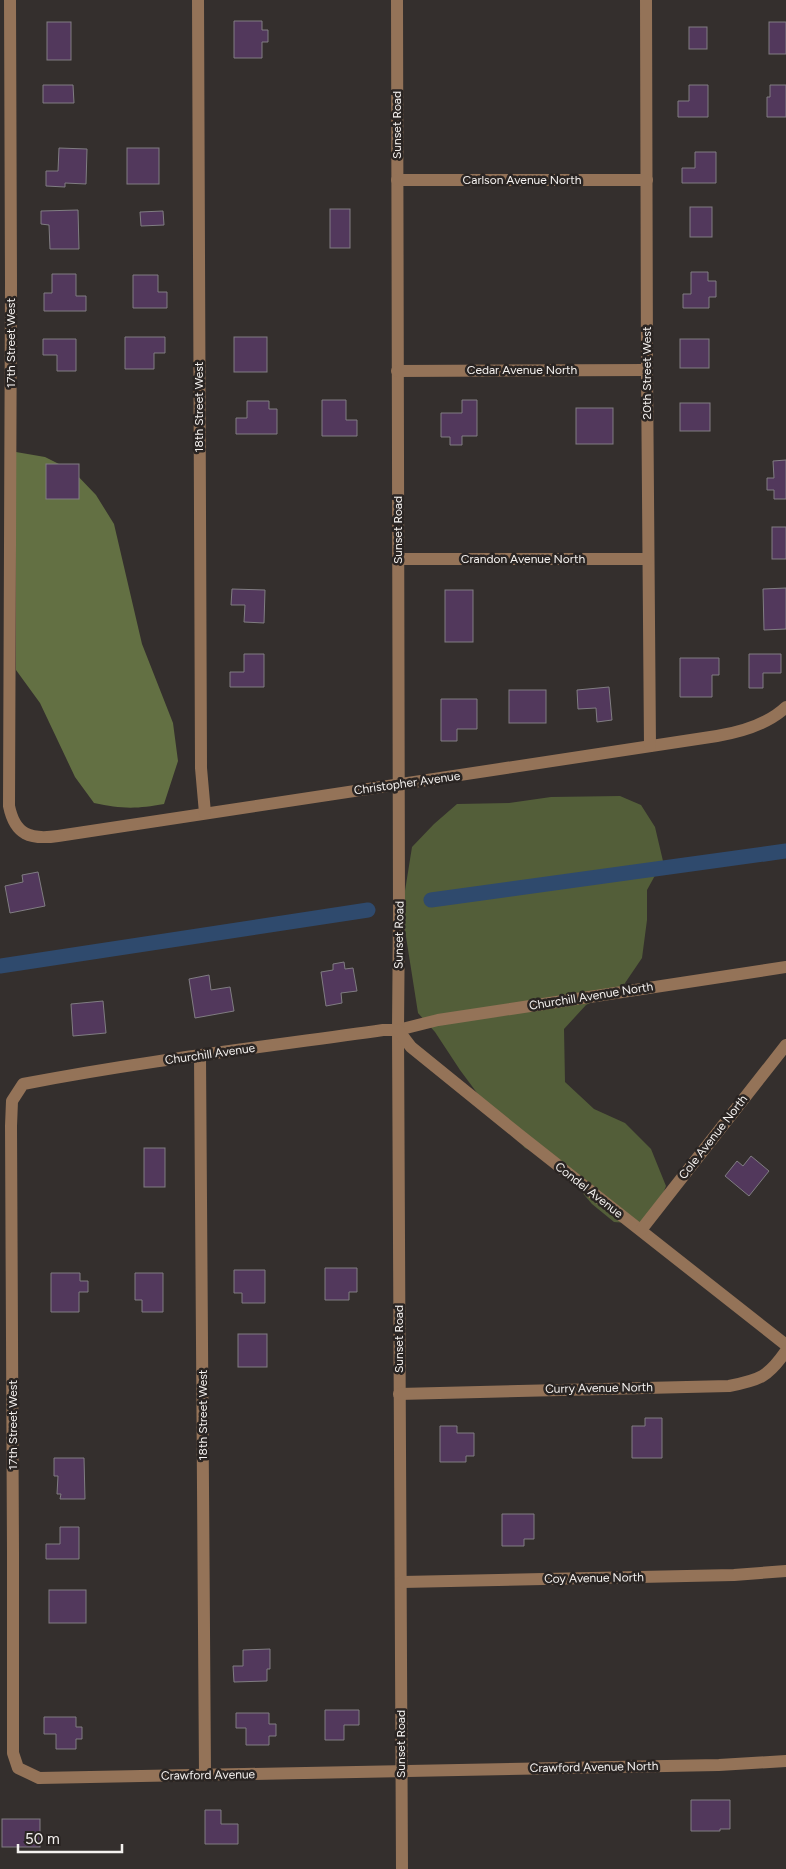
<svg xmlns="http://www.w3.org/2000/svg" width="786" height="1869" viewBox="0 0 786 1869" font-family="Figtree,sans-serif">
  <rect width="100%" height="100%" fill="#342f2d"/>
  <path fill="#535e39" d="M 620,796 L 641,805 L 655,827 L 663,861 L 647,890 L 647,920 L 642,958 L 623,986 L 586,1005 L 564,1029 L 565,1082 L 594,1109 L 625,1123 L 651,1149 L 666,1186 L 658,1206 L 640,1224 L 614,1222 L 592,1204 L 558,1164 L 525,1148 L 489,1109 L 460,1070 L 435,1032 L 418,1013 L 404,924 L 404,897 L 412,847 L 434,824 L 457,804 L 509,803 L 551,797 Z"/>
  <path fill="#637043" d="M 16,452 L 45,457 L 73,471 L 96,495 L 114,524 L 142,644 L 173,723 L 178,761 L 164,804 C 137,809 121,809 94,803 L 75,777 L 40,703 L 16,670 Z"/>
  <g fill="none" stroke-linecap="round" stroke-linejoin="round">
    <g stroke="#2f4a6d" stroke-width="15">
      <path d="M 431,900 L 786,851"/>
      <path d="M 0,966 L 368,910"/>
    </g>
  </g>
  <g fill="#52385c" stroke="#807d82">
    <path d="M 234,21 L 262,21 L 262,30 L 268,30 L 268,42 L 262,42 L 262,58 L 234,58 Z"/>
    <rect x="47" y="22" width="24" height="38"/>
    <rect x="769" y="22" width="17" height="32"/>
    <rect x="689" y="27" width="18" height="22"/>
    <path d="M 43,85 L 73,85 L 74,103 L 43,103 Z"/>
    <path d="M 689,85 L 708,85 L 708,117 L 678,117 L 678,101 L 689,101 Z"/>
    <path d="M 770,85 L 786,85 L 786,117 L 767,117 L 767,97 L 770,97 Z"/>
    <path d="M 59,148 L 87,149 L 86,184 L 65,183 L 65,187 L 46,186 L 46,171 L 58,171 Z"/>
    <rect x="127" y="148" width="32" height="36"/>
    <path d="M 695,152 L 716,152 L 716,183 L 682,183 L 682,168 L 695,168 Z"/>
    <rect x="690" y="207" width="22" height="30"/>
    <rect x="330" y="209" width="20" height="39"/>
    <path d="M 78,210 L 79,249 L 50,249 L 49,225 L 41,224 L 41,211 Z"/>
    <path d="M 163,211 L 164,225 L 141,226 L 140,212 Z"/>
    <path d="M 691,272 L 708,272 L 708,281 L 716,281 L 716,297 L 709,297 L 709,308 L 683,308 L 683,294 L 691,294 Z"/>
    <path d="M 52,274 L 76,274 L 76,296 L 86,296 L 86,311 L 44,311 L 44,293 L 52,293 Z"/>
    <path d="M 133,275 L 158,275 L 158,292 L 167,292 L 167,308 L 133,308 Z"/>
    <path d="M 125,337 L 165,337 L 165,353 L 154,353 L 154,369 L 125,369 Z"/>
    <rect x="234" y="337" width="33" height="35"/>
    <path d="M 43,339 L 76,339 L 76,371 L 57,371 L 57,355 L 43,355 Z"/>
    <rect x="680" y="339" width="29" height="29"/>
    <path d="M 322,400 L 346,400 L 346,420 L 357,420 L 357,436 L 322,436 Z"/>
    <path d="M 462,400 L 477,400 L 477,436 L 462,436 L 462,445 L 450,445 L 450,437 L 441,437 L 441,413 L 462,413 Z"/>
    <path d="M 247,401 L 269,401 L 269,409 L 277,409 L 277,434 L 236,434 L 236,418 L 247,418 Z"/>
    <rect x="680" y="403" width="30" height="28"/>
    <rect x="576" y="408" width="37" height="36"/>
    <path d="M 786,460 L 786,499 L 774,499 L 774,490 L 767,490 L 767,478 L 774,478 L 773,461 Z"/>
    <rect x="46" y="464" width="33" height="35"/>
    <rect x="772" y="527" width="14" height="32"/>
    <path d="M 786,588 L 786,629 L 764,630 L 763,589 Z"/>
    <path d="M 232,589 L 265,590 L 264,623 L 244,622 L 245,605 L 231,605 Z"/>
    <rect x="445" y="590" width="28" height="52"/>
    <path d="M 244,654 L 264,654 L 264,687 L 230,687 L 230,672 L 244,672 Z"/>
    <path d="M 749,654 L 781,654 L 781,673 L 763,673 L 763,688 L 749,688 Z"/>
    <path d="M 680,658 L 719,658 L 719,675 L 712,675 L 712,697 L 680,697 Z"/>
    <path d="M 609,687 L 612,720 L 597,722 L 596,708 L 578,709 L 577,690 Z"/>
    <rect x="509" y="690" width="37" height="33"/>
    <path d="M 441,699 L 477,699 L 477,729 L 457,729 L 457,741 L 441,741 Z"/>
    <path d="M 38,872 L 45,906 L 10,913 L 5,886 L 23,882 L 22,875 Z"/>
    <path d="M 344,962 L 345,969 L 353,968 L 357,991 L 341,993 L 342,1003 L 326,1006 L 321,972 L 333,970 L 333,964 Z"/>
    <path d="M 209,975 L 211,990 L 230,987 L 234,1011 L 195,1018 L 189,979 Z"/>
    <path d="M 103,1001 L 106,1033 L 73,1036 L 71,1004 Z"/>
    <rect x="144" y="1148" width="21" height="39"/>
    <path d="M 751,1156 L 769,1171 L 749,1196 L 725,1176 L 737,1161 L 743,1166 Z"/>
    <path d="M 325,1268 L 357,1268 L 357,1292 L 349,1292 L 349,1300 L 325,1300 Z"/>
    <path d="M 234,1270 L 265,1270 L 265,1303 L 242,1303 L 242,1293 L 234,1293 Z"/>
    <path d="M 51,1273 L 80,1273 L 80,1281 L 88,1281 L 88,1292 L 79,1292 L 79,1312 L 51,1312 Z"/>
    <path d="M 135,1273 L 163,1273 L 163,1312 L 142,1312 L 142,1300 L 135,1300 Z"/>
    <rect x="238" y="1334" width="29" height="33"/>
    <path d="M 645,1418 L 662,1418 L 662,1458 L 632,1458 L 632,1426 L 645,1426 Z"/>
    <path d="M 440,1426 L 457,1426 L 457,1433 L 474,1433 L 474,1456 L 466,1456 L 466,1462 L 440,1462 Z"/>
    <path d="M 54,1458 L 84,1458 L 85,1499 L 60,1499 L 61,1494 L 57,1494 L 58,1476 L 54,1476 Z"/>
    <path d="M 502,1514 L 534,1514 L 534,1539 L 524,1539 L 524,1546 L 502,1546 Z"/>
    <path d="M 60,1527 L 79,1527 L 79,1559 L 46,1559 L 46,1544 L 60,1544 Z"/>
    <rect x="49" y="1590" width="37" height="33"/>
    <path d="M 270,1649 L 270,1669 L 267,1669 L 267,1681 L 234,1682 L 233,1666 L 243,1666 L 243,1650 Z"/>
    <path d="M 325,1710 L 359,1710 L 359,1725 L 344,1725 L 344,1740 L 325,1740 Z"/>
    <path d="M 236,1713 L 269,1713 L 269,1724 L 276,1724 L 276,1736 L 269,1736 L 269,1745 L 246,1745 L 246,1728 L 236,1728 Z"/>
    <path d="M 44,1717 L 76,1717 L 76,1727 L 82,1727 L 82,1739 L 76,1739 L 76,1749 L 56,1749 L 56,1734 L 44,1734 Z"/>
    <path d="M 691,1800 L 730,1800 L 730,1829 L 720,1829 L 720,1831 L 691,1831 Z"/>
    <path d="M 205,1810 L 221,1810 L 221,1824 L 238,1824 L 238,1844 L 205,1844 Z"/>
    <rect x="2" y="1819" width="38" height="28"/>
  </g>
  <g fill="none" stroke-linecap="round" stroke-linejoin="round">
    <g stroke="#947358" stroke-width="12">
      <path d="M 10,0 L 11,284 L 9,806 C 15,835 30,840 58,836 L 717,736 C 741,732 768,724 786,707"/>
      <path d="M 198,0 L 201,768 L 205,813"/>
      <path d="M 397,0 L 399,913 L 398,1030 L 402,1869"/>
      <path d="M 646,0 L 647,370 L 650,746"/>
      <path d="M 397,180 L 647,180"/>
      <path d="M 397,371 L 647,370"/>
      <path d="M 398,559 L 647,559"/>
      <path d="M 786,967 L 438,1020 L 398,1030 L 383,1030 C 263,1047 142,1061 23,1084 L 12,1101 L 11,1126 L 13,1552 L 13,1753 L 18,1768 L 39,1778 L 719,1765 L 786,1761"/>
      <path d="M 398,1030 L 411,1047 L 522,1137 L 786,1345"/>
      <path d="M 200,1056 L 205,1774"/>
      <path d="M 641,1230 L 786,1045"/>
      <path d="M 399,1394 L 729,1386 C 760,1380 768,1377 786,1351"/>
      <path d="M 402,1582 L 734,1575 L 786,1571"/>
    </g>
  </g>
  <g text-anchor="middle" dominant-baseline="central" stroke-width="5" stroke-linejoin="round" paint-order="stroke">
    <g font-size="12" fill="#f4f1ef" stroke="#2a2523">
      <text transform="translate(397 125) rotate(-90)">Sunset Road</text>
      <text x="522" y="180">Carlson Avenue North</text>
      <text transform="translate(11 343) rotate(-90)">17th Street West</text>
      <text x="522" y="370">Cedar Avenue North</text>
      <text transform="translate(647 373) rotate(-90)">20th Street West</text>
      <text transform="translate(199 407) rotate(-90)">18th Street West</text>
      <text transform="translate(398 530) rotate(-90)">Sunset Road</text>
      <text x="523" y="559">Crandon Avenue North</text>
      <text transform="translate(407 783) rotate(-8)">Christopher Avenue</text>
      <text transform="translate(399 935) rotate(-89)">Sunset Road</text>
      <text transform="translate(591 996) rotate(-9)">Churchill Avenue North</text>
      <text transform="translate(210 1054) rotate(-8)">Churchill Avenue</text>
      <text transform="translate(713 1137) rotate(-52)">Cole Avenue North</text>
      <text transform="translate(589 1190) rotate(38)">Condel Avenue</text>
      <text transform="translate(399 1339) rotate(-90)">Sunset Road</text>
      <text transform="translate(599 1388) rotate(-1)">Curry Avenue North</text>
      <text transform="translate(203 1415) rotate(-90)">18th Street West</text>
      <text transform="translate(13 1425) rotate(-90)">17th Street West</text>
      <text transform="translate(594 1578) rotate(-1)">Coy Avenue North</text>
      <text transform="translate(401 1744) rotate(-90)">Sunset Road</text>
      <text transform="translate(594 1767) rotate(-1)">Crawford Avenue North</text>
      <text transform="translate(208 1775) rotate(-1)">Crawford Avenue</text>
    </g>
  </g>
  <path d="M18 1844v8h104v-8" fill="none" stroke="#f4f1ef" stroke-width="2.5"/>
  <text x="25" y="1844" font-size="15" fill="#f4f1ef" stroke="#2a2523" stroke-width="4" paint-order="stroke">50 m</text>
</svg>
